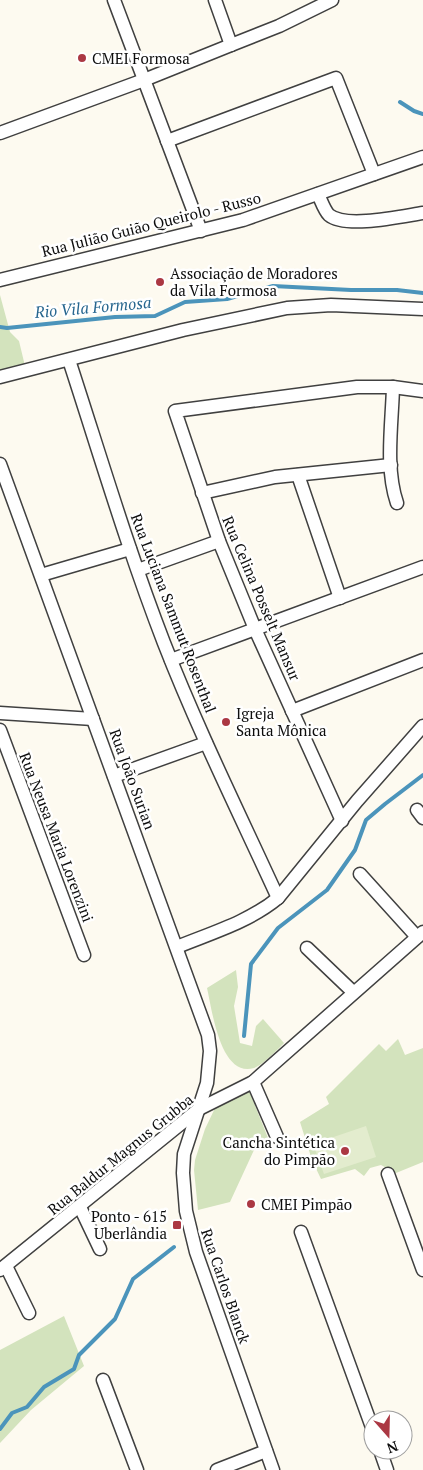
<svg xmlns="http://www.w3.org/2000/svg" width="423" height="1470" viewBox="0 0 423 1470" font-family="'PT Serif',serif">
  <rect width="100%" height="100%" fill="#fdfaf0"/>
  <g fill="#d3e3bd">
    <path d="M 0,295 L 10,332 L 19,341 L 25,366 L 0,371 Z"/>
    <path d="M 236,970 L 238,987 L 234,1006 L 240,1043 L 252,1046 L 256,1026 L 263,1019 L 284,1043 C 277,1050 263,1065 254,1068 C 220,1078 212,1009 207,988 Z"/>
    <path d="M 398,1039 L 405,1055 L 423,1048 L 423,1162 L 396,1173 L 381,1165 L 370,1168 L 364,1176 L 355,1169 L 321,1179 L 312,1160 L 300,1122 L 329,1104 L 326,1097 L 379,1044 L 386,1051 Z"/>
    <path d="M 248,1088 L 270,1143 L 254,1150 L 230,1202 L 198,1210 L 194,1170 L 195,1160 L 205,1129 L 217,1104 Z"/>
    <path d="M 64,1316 L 84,1366 L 31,1410 L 0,1443 L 0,1350 Z"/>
  </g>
  <path fill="#e3ecce" d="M 366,1126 L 376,1157 L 324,1174 L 313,1144 Z"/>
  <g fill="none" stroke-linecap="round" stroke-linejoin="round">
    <g stroke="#4b94bb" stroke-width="4">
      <path d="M 400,102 L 414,111 L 423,114"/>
      <path d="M 0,327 L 7,328 L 115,317 L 155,316 L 185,302 L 227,299 L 273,286 L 351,290 L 397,290 L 423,293"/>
      <path d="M 244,1036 L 251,964 L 278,928 L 327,890 L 355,850 L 366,820 L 385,804 L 423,775"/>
      <path d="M 0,1429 L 12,1413 L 27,1407 L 44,1387 L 74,1369 L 79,1355 L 115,1319 L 133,1279 L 174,1247"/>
    </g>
    <defs>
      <g id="minor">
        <path d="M 114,0 L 201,231"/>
        <path d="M 215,0 L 231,45"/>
        <path d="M 0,133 L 144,80 L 231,45 L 279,26 L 332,0"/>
        <path d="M 167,141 L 336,78 L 374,174"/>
        <path d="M 318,194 C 321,200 324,210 329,215 C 346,229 403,216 423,213"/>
        <path d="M 0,280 L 243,220 L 423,157"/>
        <path d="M 69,360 C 100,455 128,550 164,643 C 198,730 239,813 278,898"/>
        <path d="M 0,377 L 183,330 L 287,308 L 331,305 L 423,309"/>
        <path d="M 393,387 C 392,424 385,468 397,503"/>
        <path d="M 0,464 L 208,1035 L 210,1051 L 207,1083 L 184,1154 L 183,1173 L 186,1211 L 196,1252 L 273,1470"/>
        <path d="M 298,475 L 340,598"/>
        <path d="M 202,493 L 275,477 L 391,465"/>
        <path d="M 138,570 L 219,541"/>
        <path d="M 41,575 L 130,549"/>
        <path d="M 171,660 L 423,567"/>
        <path d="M 292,711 L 423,660"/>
        <path d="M 0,713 L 93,719"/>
        <path d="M 0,730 L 84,955"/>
        <path d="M 114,776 L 206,743"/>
        <path d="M 417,810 L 423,818"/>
        <path d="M 342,821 L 255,629 L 219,541 L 175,411 L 357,387 L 393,387 L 423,391"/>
        <path d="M 360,874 L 417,937"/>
        <path d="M 177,947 C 211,933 249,922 278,898 L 357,801 L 423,726"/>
        <path d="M 307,948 L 353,992"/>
        <path d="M 253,1082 L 277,1137"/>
        <path d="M 388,1174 L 423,1270"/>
        <path d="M 80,1207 L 100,1249"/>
        <path d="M 301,1232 L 373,1430"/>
        <path d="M 6,1266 L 29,1313"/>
        <path d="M 0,1270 L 199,1109 L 253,1082 L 423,932"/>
        <path d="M 103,1380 L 137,1470"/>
        <path d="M 380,1450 L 387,1470"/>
        <path d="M 217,1470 L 266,1451"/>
      </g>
    </defs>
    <use href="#minor" stroke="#404040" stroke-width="15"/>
    <use href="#minor" stroke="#fff" stroke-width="12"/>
  </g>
  <g fill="#ab3843" stroke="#fff" stroke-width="2">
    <circle cx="82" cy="58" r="5"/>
    <circle cx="160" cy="282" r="5"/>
    <circle cx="226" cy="722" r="5"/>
    <circle cx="345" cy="1151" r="5"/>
    <circle cx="251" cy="1204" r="5"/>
    <rect x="172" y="1220" width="10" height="10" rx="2.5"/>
  </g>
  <g text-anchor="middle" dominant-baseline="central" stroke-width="5" stroke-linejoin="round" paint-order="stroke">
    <g font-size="15" fill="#0d0d0d" stroke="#fff" text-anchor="start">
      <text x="92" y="58">CMEI Formosa</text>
      <text x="170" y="273">Associação de Moradores<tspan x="170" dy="17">da Vila Formosa</tspan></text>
      <text x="236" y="713">Igreja<tspan x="236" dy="17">Santa Mônica</tspan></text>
      <text x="335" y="1142" text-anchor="end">Cancha Sintética<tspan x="335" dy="17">do Pimpão</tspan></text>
      <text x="261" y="1204">CMEI Pimpão</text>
      <text x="167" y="1216" text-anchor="end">Ponto - 615<tspan x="167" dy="17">Uberlândia</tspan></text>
    </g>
    <g font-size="15" fill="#0d0d0d" stroke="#fff">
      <text transform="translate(151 224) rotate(-14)">Rua Julião Guião Queirolo - Russo</text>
      <text transform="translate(262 598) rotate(67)">Rua Celina Posselt Mansur</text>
      <text transform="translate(174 613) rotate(69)">Rua Luciana Sammut Rosenthal</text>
      <text transform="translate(133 779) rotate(70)">Rua João Surian</text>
      <text transform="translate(57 837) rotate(69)">Rua Neusa Maria Lorenzini</text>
      <text transform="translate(120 1154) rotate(-39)">Rua Baldur Magnus Grubba</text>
      <text transform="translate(226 1286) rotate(71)">Rua Carlos Blanck</text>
    </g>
    <g font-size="16" font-style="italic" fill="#27668f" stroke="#fff">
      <text transform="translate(93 307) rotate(-5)">Rio Vila Formosa</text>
    </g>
  </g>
  <g transform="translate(388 1435) rotate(160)"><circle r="24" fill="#ffffff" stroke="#9e9e9e"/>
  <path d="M0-4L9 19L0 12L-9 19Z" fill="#ab3843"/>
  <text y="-8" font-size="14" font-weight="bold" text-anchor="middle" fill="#0d0d0d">N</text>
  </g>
</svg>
